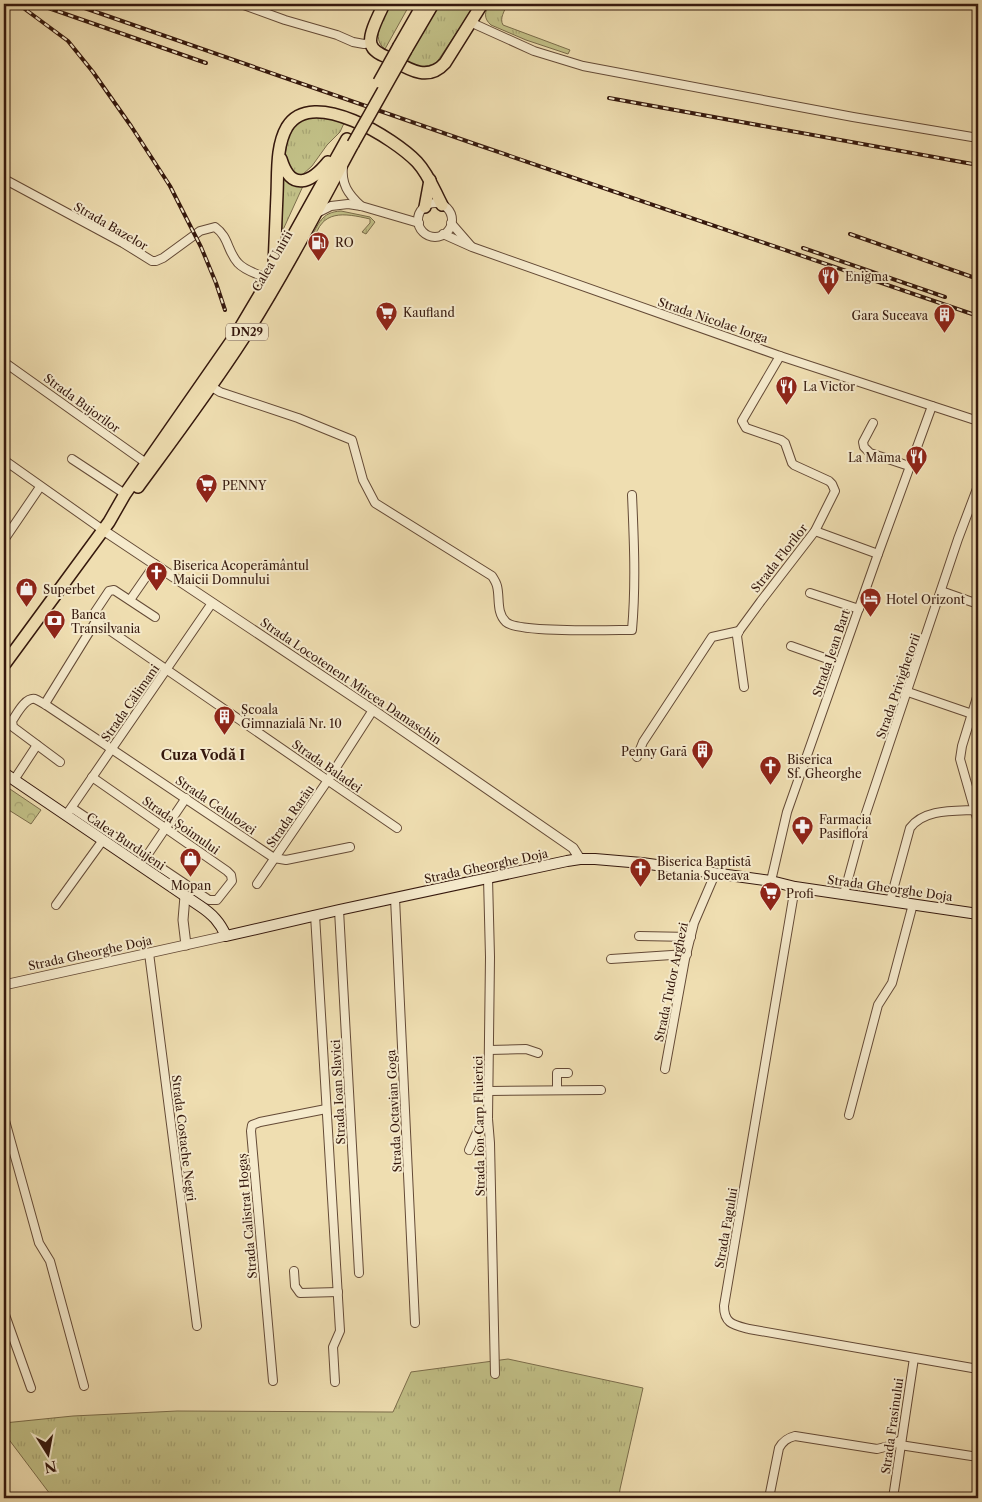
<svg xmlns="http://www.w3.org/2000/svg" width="982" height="1502" viewBox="0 0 982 1502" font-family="'Libre Caslon Text',serif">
  <defs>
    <pattern id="grass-tufts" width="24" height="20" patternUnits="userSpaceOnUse" patternTransform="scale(1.25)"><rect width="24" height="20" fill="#c1bf86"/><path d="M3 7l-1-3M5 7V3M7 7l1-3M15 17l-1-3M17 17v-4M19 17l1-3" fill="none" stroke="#a6a372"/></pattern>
    <pattern id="park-crowns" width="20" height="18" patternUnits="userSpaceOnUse" patternTransform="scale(1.25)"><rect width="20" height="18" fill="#c1bf86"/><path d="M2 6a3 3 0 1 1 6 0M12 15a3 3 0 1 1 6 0" fill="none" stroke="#a6a372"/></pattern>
  </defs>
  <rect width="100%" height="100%" fill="#efdeb1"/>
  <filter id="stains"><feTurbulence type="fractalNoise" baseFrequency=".004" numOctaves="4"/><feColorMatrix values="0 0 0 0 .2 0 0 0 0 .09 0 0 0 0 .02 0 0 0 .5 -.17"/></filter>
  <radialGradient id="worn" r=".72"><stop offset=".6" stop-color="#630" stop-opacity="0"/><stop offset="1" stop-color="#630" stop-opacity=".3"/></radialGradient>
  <g fill="url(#grass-tufts)" stroke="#7b6c4a">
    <path d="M 389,4 L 410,4 L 385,49 C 370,38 384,18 389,4 Z"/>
    <path d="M 437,4 L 465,4 L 473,8 L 437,62 C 425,69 416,66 404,63 Z"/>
    <path d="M 489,4 L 507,4 C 505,11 499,18 503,25 L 570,50 L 568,54 L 526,40 L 491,25 C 483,18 485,12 489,4 Z"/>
    <path d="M 311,117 L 345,121 L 340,132 L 327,145 L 312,166 L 302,175 L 298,176 L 286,166 C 284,155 286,136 294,127 C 298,122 305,119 311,117 Z"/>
    <path d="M 281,171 L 303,186 L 282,232 Z"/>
    <path d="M 341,211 L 370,217 L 375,222 L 366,234 L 362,232 L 370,223 L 370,219 C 344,213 321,209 314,241 L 310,239 C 319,224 321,212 341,211 Z"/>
    <path d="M 508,1359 L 643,1388 L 620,1489 L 619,1498 L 53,1498 L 4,1433 L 4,1423 L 73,1416 L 177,1411 L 393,1412 L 411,1372 Z"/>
  </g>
  <path fill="url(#park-crowns)" stroke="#7b6c4a" d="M 4,785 L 41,810 L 31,824 L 4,807 Z"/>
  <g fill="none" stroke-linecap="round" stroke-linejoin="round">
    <defs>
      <g id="minor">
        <path d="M 241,4 L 285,20 L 337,35 L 353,42 L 364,44 L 370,43"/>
        <path d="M 470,22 L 534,51 L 583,66 L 853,117 L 978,138"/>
        <path d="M 343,166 C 341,184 348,194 361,206"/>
        <path d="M 4,179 L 123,243 L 152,261 L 156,261 L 163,258 L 200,231 L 215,227 C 229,237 227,251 238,263 C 245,271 260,275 269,279"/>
        <circle cx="435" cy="220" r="17"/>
        <path d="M 317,213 L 331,206 L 348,204 L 361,206 L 419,223"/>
        <path d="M 451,223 L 471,246"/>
        <path d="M 443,234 L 472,247 L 780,356 L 978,421"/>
        <path d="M 4,362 L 146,463"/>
        <path d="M 207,384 L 220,392 L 298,418 L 352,440 L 363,480 L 375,503 L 492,576 C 494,579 496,582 497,586 C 500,597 496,613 506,622 C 518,633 611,630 632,630 C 636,585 634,540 632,495"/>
        <path d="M 873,423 L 863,442 L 864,447 L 870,453 L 909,466"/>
        <path d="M 72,459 L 125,494"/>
        <path d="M 4,460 L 103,530"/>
        <path d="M 815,531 L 878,554"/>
        <path d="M 4,540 L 40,487"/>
        <path d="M 941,591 L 978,604"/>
        <path d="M 810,593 L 859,609"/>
        <path d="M 130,600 L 155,564"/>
        <path d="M 96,621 L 397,828"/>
        <path d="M 791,646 L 839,663"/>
        <path d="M 744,687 L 737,636 L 739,631 L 761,601 L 815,531 L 835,491 L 832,484 L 829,481 L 794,465 L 792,463 L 785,443 L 781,440 L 746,428 L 742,421 L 780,356"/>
        <path d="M 908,692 L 978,716"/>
        <path d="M 978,694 L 962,746 L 960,759 L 978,822"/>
        <path d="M 46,705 L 46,702 L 96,621 L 95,612 L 109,591 L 114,590 L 155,617"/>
        <path d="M 637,757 L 643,742 L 712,637 L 739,631"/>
        <path d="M 60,762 L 13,727 L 12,721 C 17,714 25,697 35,699 C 38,700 42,703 46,705 L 274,858 L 286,860 L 350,847"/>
        <path d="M 14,780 L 37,745"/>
        <path d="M 72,808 L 209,900 L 217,900 L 232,881 L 231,875 L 227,871 L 92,777"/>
        <path d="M 69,811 L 212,603"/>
        <path d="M 146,857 L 186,798"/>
        <path d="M 488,878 L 490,957 L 488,1119 L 490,1143 L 495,1374"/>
        <path d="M 771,881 L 787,812 L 878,554 L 932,406"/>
        <path d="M 257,884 L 328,780 L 373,710"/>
        <path d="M 795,887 L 724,1306 C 724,1324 734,1325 749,1329 L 978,1369"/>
        <path d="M 844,894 L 866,813 L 958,539 L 978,486"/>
        <path d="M 395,898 L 415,1323"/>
        <path d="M 890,901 L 910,828 C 924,809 953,811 975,810"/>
        <path d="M 56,905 L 103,840"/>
        <path d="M 339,910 L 359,1273"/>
        <path d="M 315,915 L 340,1331 L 333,1347 L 335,1382"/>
        <path d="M 639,936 L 691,937"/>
        <path d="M 149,953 L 197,1326"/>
        <path d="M 611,959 L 687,954"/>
        <path d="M 489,1050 L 526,1049 L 538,1053"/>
        <path d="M 665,1069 L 685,959 L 694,923 L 715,874"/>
        <path d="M 557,1090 L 557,1073 L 568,1073"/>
        <path d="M 489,1091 L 601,1090"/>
        <path d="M 849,1115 L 878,1005 L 892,983 L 913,904"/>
        <path d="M 4,1117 L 39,1243 L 50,1261 L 84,1386"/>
        <path d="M 469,1150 L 478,1130 L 488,1119"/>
        <path d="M 294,1271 L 295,1286 L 300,1293 L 338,1292"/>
        <path d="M 4,1312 L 31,1388"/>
        <path d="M 273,1381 L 251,1131 L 252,1125 L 260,1122 L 326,1109"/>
        <path d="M 900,1445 L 978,1457"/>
        <path d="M 769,1498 L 779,1448 C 783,1441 787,1438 795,1436 L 877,1449 L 889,1446 L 901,1440"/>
        <path d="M 893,1498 L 914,1358"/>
      </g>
      <g id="tertiary">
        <path d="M 103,530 L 373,710 L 573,848 L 580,859"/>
        <path d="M 185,896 L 183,920 L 186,945"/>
        <path d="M 4,985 L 226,936"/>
      </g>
      <path id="secondary" d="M 4,773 L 200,906 C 212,914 220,922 226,936 L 339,910 L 567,861 L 580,859 L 595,859 L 642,863 L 771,881 L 795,887 L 978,914"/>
      <g id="primary">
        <path d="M 384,4 C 380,13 368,34 371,44 C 373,52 382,55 389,58 C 407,68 427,83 445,63 L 482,4"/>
        <path d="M 399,46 L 423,4"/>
        <path d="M 406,50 L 433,4"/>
        <path d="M 281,159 C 291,192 311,183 328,162"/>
        <path d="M 425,207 L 430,180"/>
        <path d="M 274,266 C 275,242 276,218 277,194 C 278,172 276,146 287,127 C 312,86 395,139 417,162 C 429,175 434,190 442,205"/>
        <path d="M 138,487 C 174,438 210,390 243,339 C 283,276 318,209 353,144"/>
        <path d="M 4,665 L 109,522 L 125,494 L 237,333 L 269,279 L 347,139"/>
      </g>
    </defs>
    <use href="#minor" stroke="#644a36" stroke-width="10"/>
    <use href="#tertiary" stroke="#644a36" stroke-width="11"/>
    <use href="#secondary" stroke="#35180d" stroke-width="12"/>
    <use href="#primary" stroke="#35180d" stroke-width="14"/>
    <use href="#minor" stroke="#f5eacc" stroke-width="8"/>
    <use href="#tertiary" stroke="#f5eacc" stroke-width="9"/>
    <use href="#secondary" stroke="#f5eacc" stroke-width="10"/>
    <use href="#primary" stroke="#efdeb1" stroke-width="11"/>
    <defs>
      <g id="rail">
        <path d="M 18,4 L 68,41 L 93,72 L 131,126 L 170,186 L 201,247 L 216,283 L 225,310"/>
        <path d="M 37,4 L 206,63"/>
        <path d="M 73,4 L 475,144 L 978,316"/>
        <path d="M 609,98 L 978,165"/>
        <path d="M 850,234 L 978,279"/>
        <path d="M 803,248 L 945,297"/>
      </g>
    </defs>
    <use href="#rail" stroke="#35180d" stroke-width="4"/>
    <use href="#rail" stroke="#f5eacc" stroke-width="2" stroke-dasharray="5.5" stroke-linecap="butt"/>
    <defs>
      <g id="primary-bridge">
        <path d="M 379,82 L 399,46"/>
        <path d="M 353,144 L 406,50"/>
      </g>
    </defs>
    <use href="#primary-bridge" stroke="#35180d" stroke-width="14" stroke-linecap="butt"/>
    <use href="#primary-bridge" stroke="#efdeb1" stroke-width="11"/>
  </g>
  <defs>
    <symbol id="fuel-pin" viewBox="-11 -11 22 30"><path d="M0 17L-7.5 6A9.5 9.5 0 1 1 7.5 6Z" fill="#8f2418" stroke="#f5eacc"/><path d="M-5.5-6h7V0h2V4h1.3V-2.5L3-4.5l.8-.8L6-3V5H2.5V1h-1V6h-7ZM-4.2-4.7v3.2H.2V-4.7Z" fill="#fff"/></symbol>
    <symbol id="restaurant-pin" viewBox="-11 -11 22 30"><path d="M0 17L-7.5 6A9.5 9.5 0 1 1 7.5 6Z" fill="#8f2418" stroke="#f5eacc"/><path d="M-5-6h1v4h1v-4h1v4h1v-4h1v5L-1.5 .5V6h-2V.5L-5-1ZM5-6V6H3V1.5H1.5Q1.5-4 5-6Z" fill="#fff"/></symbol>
    <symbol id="supermarket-pin" viewBox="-11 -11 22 30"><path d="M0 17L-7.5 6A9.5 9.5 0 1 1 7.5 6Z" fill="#8f2418" stroke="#f5eacc"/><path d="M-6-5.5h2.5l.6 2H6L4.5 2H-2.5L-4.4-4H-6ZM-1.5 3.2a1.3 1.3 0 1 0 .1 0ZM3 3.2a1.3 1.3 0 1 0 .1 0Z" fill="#fff"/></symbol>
    <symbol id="building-pin" viewBox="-11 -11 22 30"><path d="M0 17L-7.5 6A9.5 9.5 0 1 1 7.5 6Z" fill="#8f2418" stroke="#f5eacc"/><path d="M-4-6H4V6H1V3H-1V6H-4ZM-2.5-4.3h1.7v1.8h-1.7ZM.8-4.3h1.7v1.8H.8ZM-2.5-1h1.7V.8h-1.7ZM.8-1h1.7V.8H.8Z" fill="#fff"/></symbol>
    <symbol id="church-pin" viewBox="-11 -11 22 30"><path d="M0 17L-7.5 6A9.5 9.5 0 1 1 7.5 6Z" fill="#8f2418" stroke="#f5eacc"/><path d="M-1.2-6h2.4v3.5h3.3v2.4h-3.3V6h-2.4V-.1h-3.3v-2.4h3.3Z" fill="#fff"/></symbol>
    <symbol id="shop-pin" viewBox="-11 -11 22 30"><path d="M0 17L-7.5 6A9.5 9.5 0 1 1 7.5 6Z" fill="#8f2418" stroke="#f5eacc"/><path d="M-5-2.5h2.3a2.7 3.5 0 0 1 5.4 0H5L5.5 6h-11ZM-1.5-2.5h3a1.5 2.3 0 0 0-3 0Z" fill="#fff"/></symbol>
    <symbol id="hotel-pin" viewBox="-11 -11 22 30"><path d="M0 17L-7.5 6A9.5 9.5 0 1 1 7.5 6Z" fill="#8f2418" stroke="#f5eacc"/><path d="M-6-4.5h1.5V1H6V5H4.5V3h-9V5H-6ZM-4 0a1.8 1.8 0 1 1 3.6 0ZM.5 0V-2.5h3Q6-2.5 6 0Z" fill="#fff"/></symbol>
    <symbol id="bank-pin" viewBox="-11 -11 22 30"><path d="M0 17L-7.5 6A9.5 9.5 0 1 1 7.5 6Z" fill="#8f2418" stroke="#f5eacc"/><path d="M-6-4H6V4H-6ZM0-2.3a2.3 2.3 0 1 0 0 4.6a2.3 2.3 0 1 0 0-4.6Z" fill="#fff"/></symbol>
    <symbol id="pharmacy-pin" viewBox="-11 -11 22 30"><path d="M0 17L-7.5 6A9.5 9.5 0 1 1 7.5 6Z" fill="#8f2418" stroke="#f5eacc"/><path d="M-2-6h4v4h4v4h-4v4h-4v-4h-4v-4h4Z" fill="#fff"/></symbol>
  </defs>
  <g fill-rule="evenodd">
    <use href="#fuel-pin" x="306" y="230" width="25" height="34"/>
    <use href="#restaurant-pin" x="816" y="264" width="25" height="34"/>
    <use href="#supermarket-pin" x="374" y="300" width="25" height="34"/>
    <use href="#building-pin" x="932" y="302" width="25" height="34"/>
    <use href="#restaurant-pin" x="774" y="374" width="25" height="34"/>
    <use href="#restaurant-pin" x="904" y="444" width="25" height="34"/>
    <use href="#supermarket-pin" x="194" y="472" width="25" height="34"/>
    <use href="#church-pin" x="144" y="560" width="25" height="34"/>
    <use href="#shop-pin" x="14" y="576" width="25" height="34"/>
    <use href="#hotel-pin" x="858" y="586" width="25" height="34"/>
    <use href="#bank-pin" x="42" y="608" width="25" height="34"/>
    <use href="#building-pin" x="212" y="704" width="25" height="34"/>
    <use href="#building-pin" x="690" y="738" width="25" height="34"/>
    <use href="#church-pin" x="758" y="754" width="25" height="34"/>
    <use href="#pharmacy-pin" x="790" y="814" width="25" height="34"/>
    <use href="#shop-pin" x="178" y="846" width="25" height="34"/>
    <use href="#church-pin" x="628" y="856" width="25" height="34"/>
    <use href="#supermarket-pin" x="758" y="880" width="25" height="34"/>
  </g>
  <g text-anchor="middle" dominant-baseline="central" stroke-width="4" stroke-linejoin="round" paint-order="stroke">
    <rect fill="#f5eacc" stroke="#6f5746" stroke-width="1" x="226" y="323.5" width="42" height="17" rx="4"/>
    <g font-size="11" font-weight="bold" fill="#35180d">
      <text x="247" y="332">DN29</text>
    </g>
    <g font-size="12" fill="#35180d" stroke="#f5eacc">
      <text transform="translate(111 226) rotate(30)">Strada Bazelor</text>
      <text transform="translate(272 261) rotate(-60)">Calea Unirii</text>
      <text transform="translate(713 320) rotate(19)">Strada Nicolae Iorga</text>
      <text transform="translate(82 403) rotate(36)">Strada Bujorilor</text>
      <text transform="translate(779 558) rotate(-52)">Strada Florilor</text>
      <text transform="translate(831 653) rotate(-71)">Strada Jean Bart</text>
      <text transform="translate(351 681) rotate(34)">Strada Locotenent Mircea Damaschin</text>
      <text transform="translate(898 686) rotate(-71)">Strada Privighetorii</text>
      <text transform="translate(130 703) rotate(-55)">Strada Călimani</text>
      <text transform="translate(327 766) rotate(35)">Strada Baladei</text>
      <text transform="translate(216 805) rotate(34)">Strada Celulozei</text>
      <text transform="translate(290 816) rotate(-55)">Strada Rarău</text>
      <text transform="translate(181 825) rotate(35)">Strada Șoimului</text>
      <text transform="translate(126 841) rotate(34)">Calea Burdujeni</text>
      <text transform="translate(486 866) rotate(-12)">Strada Gheorghe Doja</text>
      <text transform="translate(890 888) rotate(8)">Strada Gheorghe Doja</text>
      <text transform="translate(90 953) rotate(-12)">Strada Gheorghe Doja</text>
      <text transform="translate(671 982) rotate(-78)">Strada Tudor Arghezi</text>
      <text transform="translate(338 1092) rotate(-93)">Strada Ioan Slavici</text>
      <text transform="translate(394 1111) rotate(-93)">Strada Octavian Goga</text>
      <text transform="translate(479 1126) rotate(-91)">Strada Ion Carp Fluierici</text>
      <text transform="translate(184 1138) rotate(83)">Strada Costache Negri</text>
      <text transform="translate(247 1216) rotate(-95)">Strada Calistrat Hogaș</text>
      <text transform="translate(726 1228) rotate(-80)">Strada Fagului</text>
      <text transform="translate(892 1426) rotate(-82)">Strada Frasinului</text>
    </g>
    <g font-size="12" fill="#35180d" stroke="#f5eacc" text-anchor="start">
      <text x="335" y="242">RO</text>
      <text x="845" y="276">Enigma</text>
      <text x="403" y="312">Kaufland</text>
      <text x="928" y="315" text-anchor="end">Gara Suceava</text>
      <text x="803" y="386">La Victor</text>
      <text x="901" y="457" text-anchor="end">La Mama</text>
      <text x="222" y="485">PENNY</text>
      <text x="173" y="565">Biserica Acoperământul<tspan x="173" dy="14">Maicii Domnului</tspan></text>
      <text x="43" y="589">Superbet</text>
      <text x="886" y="599">Hotel Orizont</text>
      <text x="71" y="614">Banca<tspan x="71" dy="14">Transilvania</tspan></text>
      <text x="241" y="709">Școala<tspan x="241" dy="14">Gimnazială Nr. 10</tspan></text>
      <text x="687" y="751" text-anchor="end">Penny Gară</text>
      <text x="787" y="759">Biserica<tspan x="787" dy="14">Sf. Gheorghe</tspan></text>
      <text x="819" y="819">Farmacia<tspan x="819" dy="14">Pasiflora</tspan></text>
      <text x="657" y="861">Biserica Baptistă<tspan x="657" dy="14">Betania Suceava</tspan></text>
      <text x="191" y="885" text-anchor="middle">Mopan</text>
      <text x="786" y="893">Profi</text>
    </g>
    <g font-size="14" font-weight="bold" fill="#35180d" stroke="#f5eacc">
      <text x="203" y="755">Cuza Vodă I</text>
    </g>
  </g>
  <rect width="982" height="1502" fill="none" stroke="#efdeb1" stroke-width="20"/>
  <rect x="5" y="5" width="972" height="1492" fill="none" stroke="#35180d" stroke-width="2.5"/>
  <rect x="10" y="10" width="962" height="1482" fill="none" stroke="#35180d"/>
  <g transform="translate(48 1454) rotate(169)" stroke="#f5eacc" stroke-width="4" paint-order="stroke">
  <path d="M0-4L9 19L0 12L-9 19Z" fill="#35180d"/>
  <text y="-8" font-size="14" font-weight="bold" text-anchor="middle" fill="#35180d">N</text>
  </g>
  <rect width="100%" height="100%" filter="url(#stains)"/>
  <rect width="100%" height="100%" fill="url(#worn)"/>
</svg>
